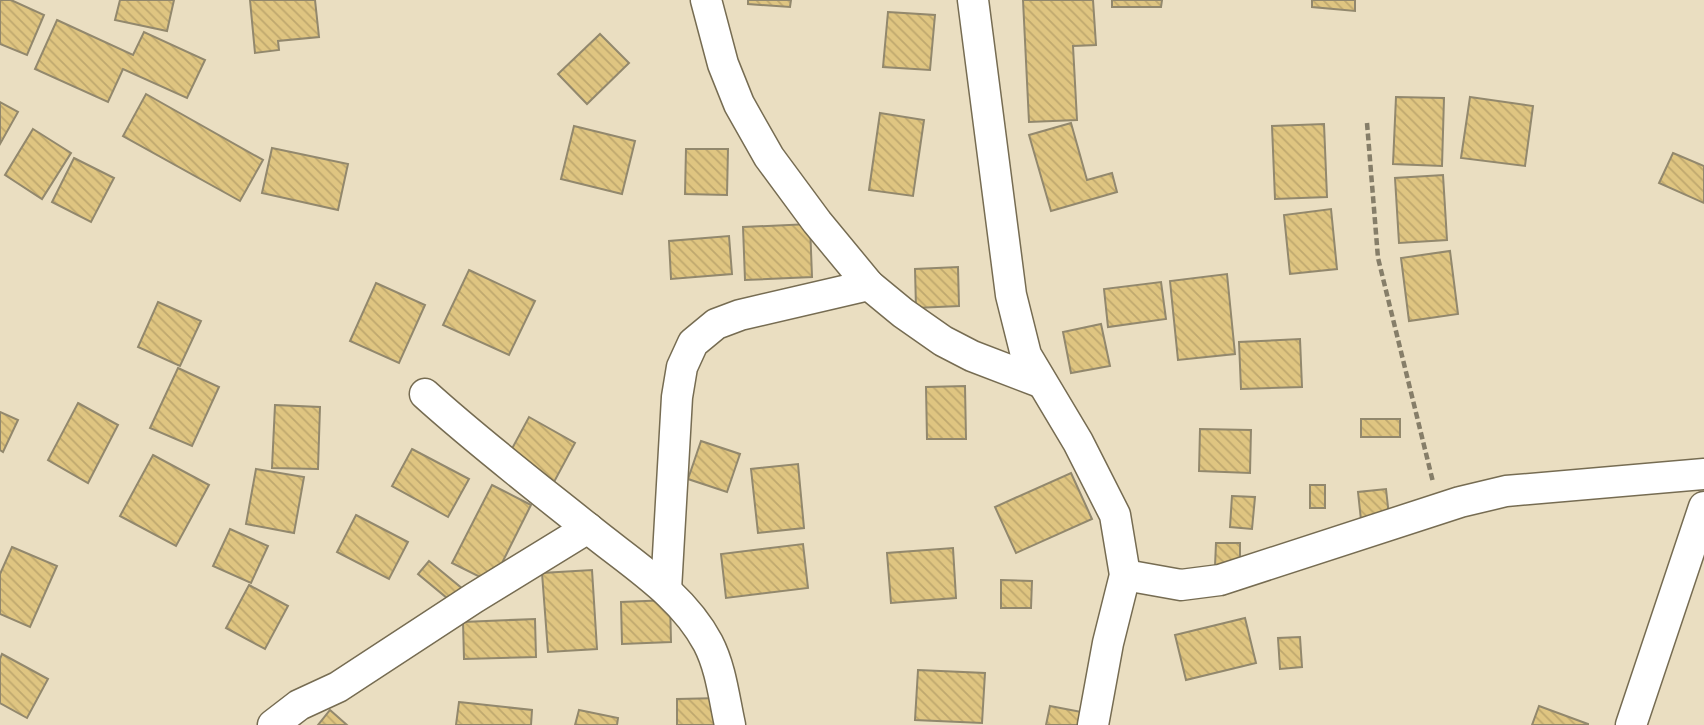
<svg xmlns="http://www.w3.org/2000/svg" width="1704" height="725" viewBox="0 0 1704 725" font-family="'Roboto Condensed',sans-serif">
  <defs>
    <pattern id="building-back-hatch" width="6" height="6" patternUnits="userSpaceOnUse" patternTransform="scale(1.75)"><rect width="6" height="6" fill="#dfc581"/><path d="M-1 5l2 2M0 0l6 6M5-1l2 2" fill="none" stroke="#bfa86e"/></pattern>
  </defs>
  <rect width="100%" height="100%" fill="#eadec1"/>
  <g fill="url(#building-back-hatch)" stroke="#92886d" stroke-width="2">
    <path d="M 0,0 L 11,0 L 44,15 L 27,55 L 0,44 Z"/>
    <path d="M 120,0 L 174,0 L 167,31 L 115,20 Z"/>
    <path d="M 250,0 L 315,0 L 319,37 L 278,41 L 279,50 L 255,53 Z"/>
    <path d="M 748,0 L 791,0 L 790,7 L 748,4 Z"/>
    <path d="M 1023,0 L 1093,0 L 1096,45 L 1073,46 L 1077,120 L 1029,122 Z"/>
    <path d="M 1112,0 L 1162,0 L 1161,7 L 1112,7 Z"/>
    <path d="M 1312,0 L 1355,0 L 1355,11 L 1312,7 Z"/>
    <path d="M 888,12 L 935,15 L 930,70 L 883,67 Z"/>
    <path d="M 57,20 L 133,55 L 144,32 L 205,60 L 187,98 L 123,69 L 108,102 L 35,69 Z"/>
    <path d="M 600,34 L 629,63 L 587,104 L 558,74 Z"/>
    <path d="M 146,94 L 263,160 L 240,201 L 123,136 Z"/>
    <path d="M 1396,97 L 1444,98 L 1442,166 L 1393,164 Z"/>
    <path d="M 1470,97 L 1533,106 L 1525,166 L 1461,158 Z"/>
    <path d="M 0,102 L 18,112 L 0,144 Z"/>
    <path d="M 880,113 L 924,120 L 913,196 L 869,190 Z"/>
    <path d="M 1071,123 L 1087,180 L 1112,173 L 1117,192 L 1051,211 L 1029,135 Z"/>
    <path d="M 1324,124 L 1327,197 L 1275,199 L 1272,126 Z"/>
    <path d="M 574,126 L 635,141 L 622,194 L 561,179 Z"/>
    <path d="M 33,129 L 71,153 L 42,199 L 5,175 Z"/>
    <path d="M 272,148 L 348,164 L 338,210 L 262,193 Z"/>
    <path d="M 686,149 L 728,149 L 727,195 L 685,194 Z"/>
    <path d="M 1673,153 L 1704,166 L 1704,203 L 1659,183 Z"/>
    <path d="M 74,158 L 114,178 L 91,222 L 52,202 Z"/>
    <path d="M 1443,175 L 1447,240 L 1399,243 L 1395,178 Z"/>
    <path d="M 1331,209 L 1337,269 L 1290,274 L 1284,215 Z"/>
    <path d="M 810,224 L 812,277 L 745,280 L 743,227 Z"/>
    <path d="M 729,236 L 732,274 L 671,279 L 669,241 Z"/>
    <path d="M 1450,251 L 1458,314 L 1409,321 L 1401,258 Z"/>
    <path d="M 958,267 L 959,306 L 916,308 L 915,269 Z"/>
    <path d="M 469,270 L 535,301 L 509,355 L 443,325 Z"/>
    <path d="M 1227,274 L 1235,354 L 1178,360 L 1170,281 Z"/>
    <path d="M 1161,282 L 1166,319 L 1108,327 L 1104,289 Z"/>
    <path d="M 376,283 L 425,305 L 399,363 L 350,341 Z"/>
    <path d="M 158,302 L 201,321 L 180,366 L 138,347 Z"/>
    <path d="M 1101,324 L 1110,366 L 1071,373 L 1063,332 Z"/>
    <path d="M 1300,339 L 1302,387 L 1241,389 L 1239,342 Z"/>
    <path d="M 178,368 L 219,387 L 192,446 L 150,428 Z"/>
    <path d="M 965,386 L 966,439 L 927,439 L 926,387 Z"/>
    <path d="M 78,403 L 118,425 L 88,483 L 48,460 Z"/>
    <path d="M 275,405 L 320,407 L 318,469 L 272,468 Z"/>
    <path d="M 0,412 L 18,420 L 3,452 L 0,450 Z"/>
    <path d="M 529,417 L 575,443 L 554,482 L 508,456 Z"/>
    <rect x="1361" y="419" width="39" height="18"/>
    <path d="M 1200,429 L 1251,430 L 1250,473 L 1199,471 Z"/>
    <path d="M 701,441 L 740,454 L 727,492 L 688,479 Z"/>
    <path d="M 412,449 L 469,479 L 448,517 L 392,486 Z"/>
    <path d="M 153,455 L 209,485 L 176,546 L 120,516 Z"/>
    <path d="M 798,464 L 804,528 L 758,533 L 751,469 Z"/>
    <path d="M 256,469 L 304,477 L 294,533 L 246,524 Z"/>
    <path d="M 1071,473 L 1092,519 L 1016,553 L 995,507 Z"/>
    <path d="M 492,485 L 531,505 L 492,583 L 452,563 Z"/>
    <rect x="1310" y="485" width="15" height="23"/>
    <path d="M 1386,489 L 1389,516 L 1361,520 L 1358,492 Z"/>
    <path d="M 1232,496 L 1255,497 L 1252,529 L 1230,527 Z"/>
    <path d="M 356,515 L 408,542 L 389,579 L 337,552 Z"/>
    <path d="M 230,529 L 268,546 L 251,583 L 213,566 Z"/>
    <path d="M 1216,543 L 1240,543 L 1240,566 L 1215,566 Z"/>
    <path d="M 803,544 L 808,588 L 726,598 L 721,554 Z"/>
    <path d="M 12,547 L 57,566 L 30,627 L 0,614 L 0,574 Z"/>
    <path d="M 953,548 L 956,598 L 891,603 L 887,553 Z"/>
    <path d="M 429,561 L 464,590 L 453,603 L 418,574 Z"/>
    <path d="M 592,570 L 597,649 L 548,652 L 542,573 Z"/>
    <path d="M 1001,580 L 1032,581 L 1031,608 L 1001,608 Z"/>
    <path d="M 249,585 L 288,606 L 265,649 L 226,628 Z"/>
    <path d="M 670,600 L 671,642 L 622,644 L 621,602 Z"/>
    <path d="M 1245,618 L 1256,663 L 1186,680 L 1175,635 Z"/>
    <path d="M 535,619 L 536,657 L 464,659 L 463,622 Z"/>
    <path d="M 1300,637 L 1302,667 L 1280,669 L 1278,638 Z"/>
    <path d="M 2,654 L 48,679 L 27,718 L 0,703 L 0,659 Z"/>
    <path d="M 918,670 L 985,673 L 982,723 L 915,720 Z"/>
    <path d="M 721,698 L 722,725 L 677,725 L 677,699 Z"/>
    <path d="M 459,702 L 532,710 L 531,725 L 456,725 Z"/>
    <path d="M 1050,706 L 1092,714 L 1090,725 L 1046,725 Z"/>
    <path d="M 1539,706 L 1588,724 L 1588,725 L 1532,725 Z"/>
    <path d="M 330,710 L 347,725 L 318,725 Z"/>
    <path d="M 579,710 L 618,718 L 617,725 L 575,725 Z"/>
  </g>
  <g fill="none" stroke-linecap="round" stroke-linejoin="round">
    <defs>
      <g id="minor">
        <path d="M 706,0 L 723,64 L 739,104 L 769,157 L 817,222 L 869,285 L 903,313 L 943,341 L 972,356 L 1040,382"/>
        <path d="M 973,0 L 1011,295 L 1026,355 L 1078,442 L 1115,515 L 1125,575 L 1108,643 L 1093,725"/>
        <path d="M 425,394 C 478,442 534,485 589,529 C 632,564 682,594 708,643 C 721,668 724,698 730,725"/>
        <path d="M 1125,575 L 1181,585 L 1220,580 L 1460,502 L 1506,491 L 1704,474"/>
        <path d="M 666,590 L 677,397 L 682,367 L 693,343 L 716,324 L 740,315 L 869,285"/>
        <path d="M 273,725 L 299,705 L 338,687 L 474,598 L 588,528"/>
        <path d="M 1631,725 L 1704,507"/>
      </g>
    </defs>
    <use href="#minor" stroke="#766c52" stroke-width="33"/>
    <path stroke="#867e69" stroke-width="4.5" stroke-dasharray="7 3.5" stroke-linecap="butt" d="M 1367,123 L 1378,258 L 1433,482"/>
    <use href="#minor" stroke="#fff" stroke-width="30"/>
  </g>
</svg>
